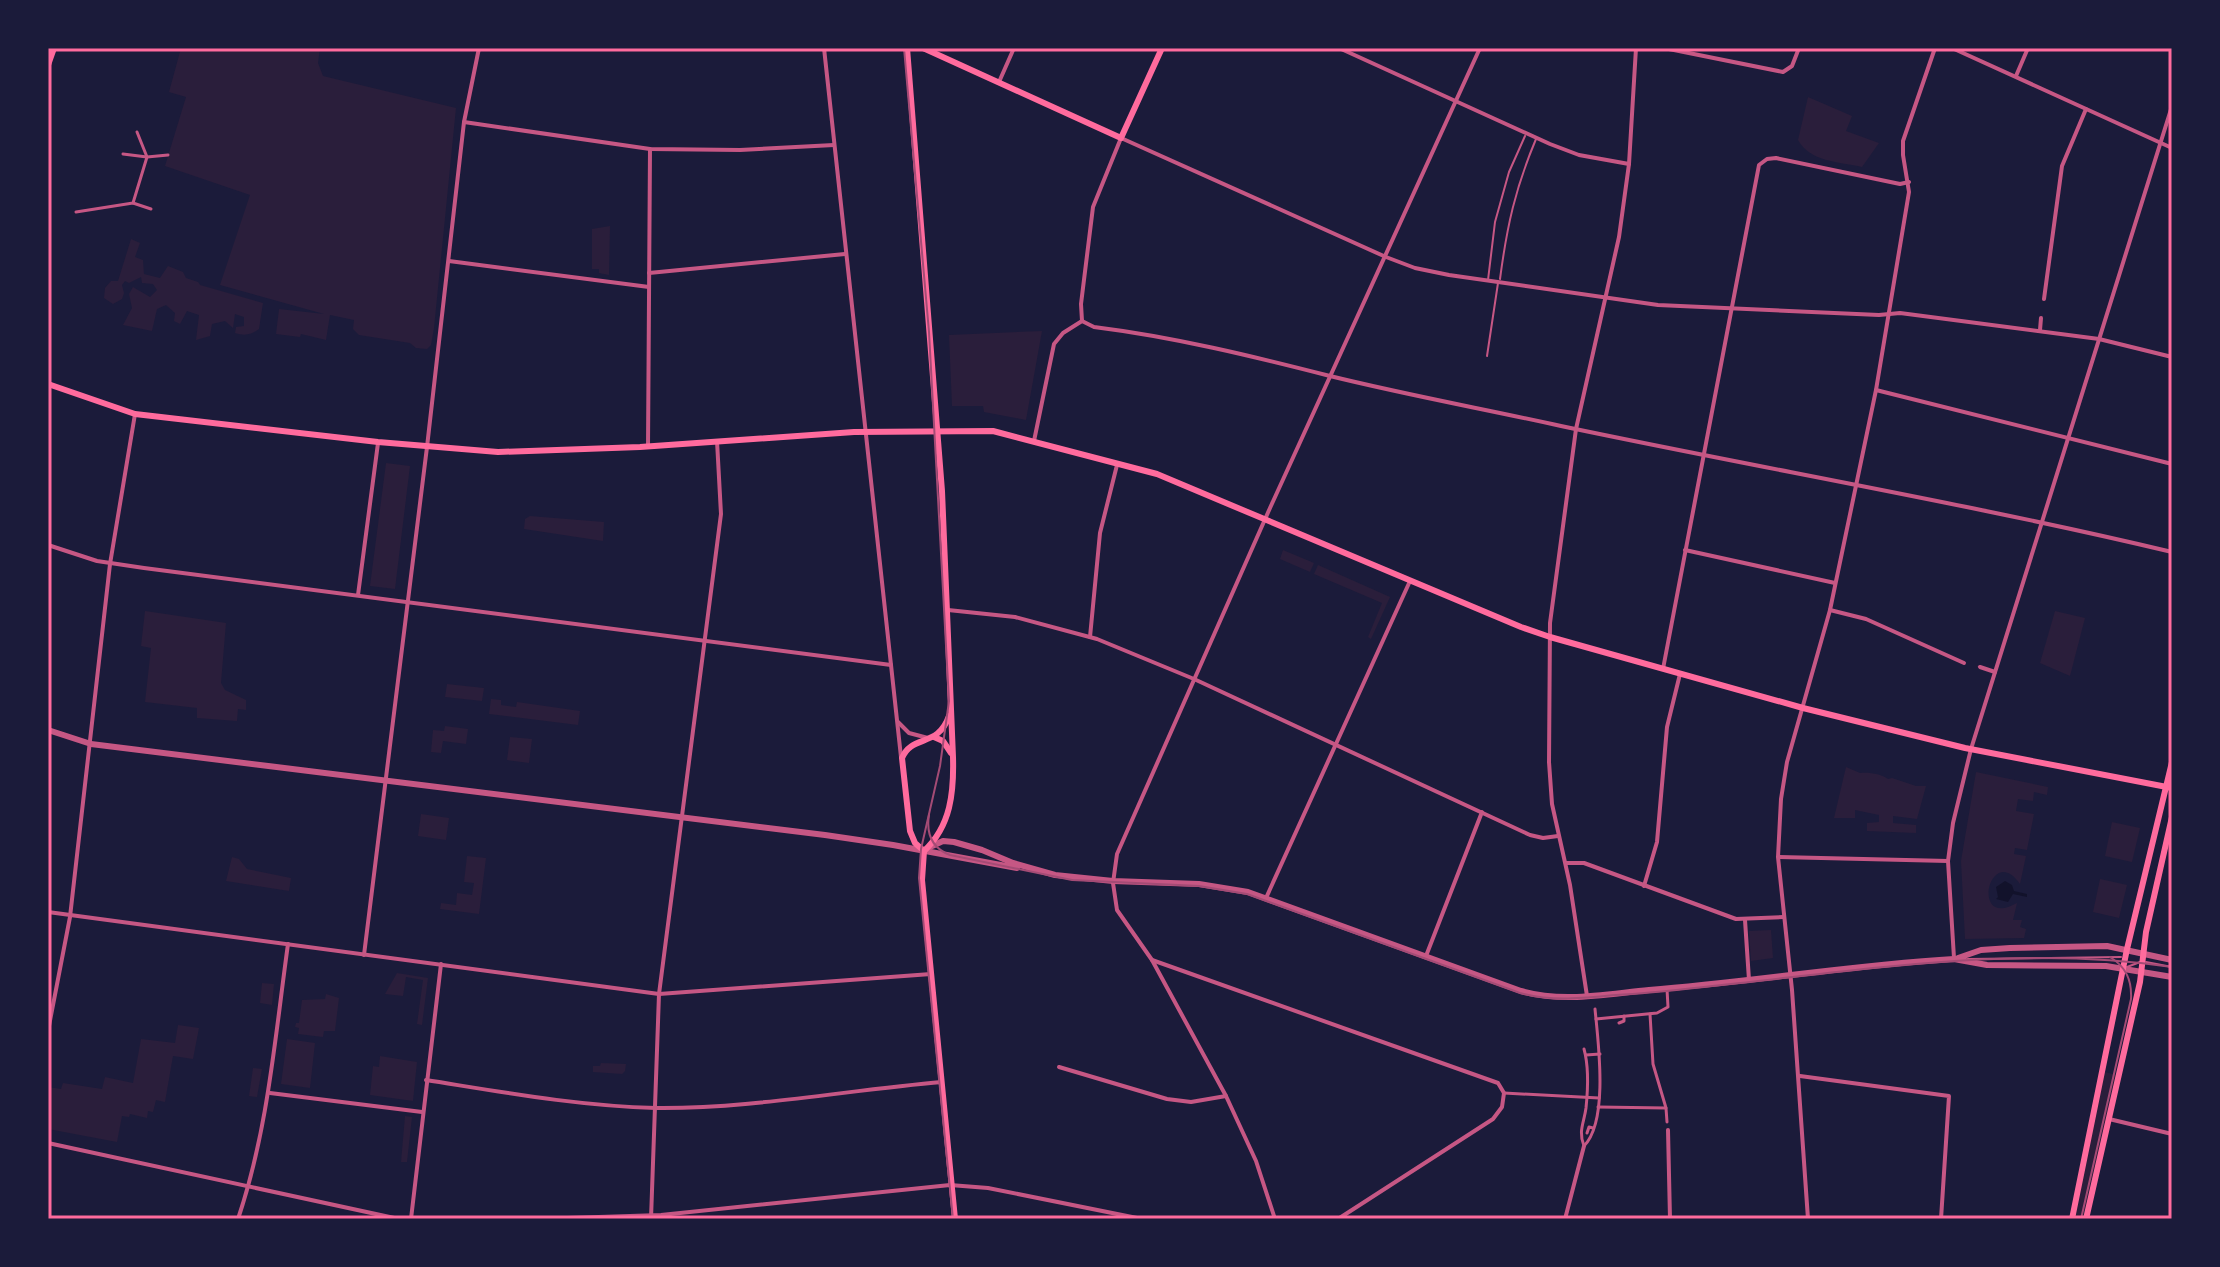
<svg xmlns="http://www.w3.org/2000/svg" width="2220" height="1267" viewBox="0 0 2220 1267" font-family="'Libre Baskerville',serif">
  <rect width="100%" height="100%" fill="#1b1b3a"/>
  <g fill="#2a1e3b">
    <path d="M 181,48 L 320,48 L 318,63 L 323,76 L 456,108 L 434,328 L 431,345 L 427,349 L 416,348 L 410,343 L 359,335 L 353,329 L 354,320 L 330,315 L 326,340 L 301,334 L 300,337 L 276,334 L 279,309 L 324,314 L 220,285 L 250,195 L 165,166 L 186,97 L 169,92 Z"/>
    <path d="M 1808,97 L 1852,116 L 1846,131 L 1879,143 L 1862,167 C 1840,162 1810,162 1798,140 Z"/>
    <path d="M 610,226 L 609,275 L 599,273 L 599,269 L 592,269 L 592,229 Z"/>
    <path d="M 131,239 L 140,243 L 135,257 L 143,260 L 144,274 L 160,278 L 168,266 L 183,272 L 186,278 L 198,282 L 200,285 L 263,303 L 259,329 C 251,335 245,336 235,333 L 236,327 L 244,326 L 244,317 L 235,314 L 233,328 L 225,321 L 212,324 L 210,336 L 196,340 L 199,315 L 187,311 L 180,324 L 174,321 L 175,313 L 166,305 L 157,309 L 152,331 L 123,325 L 132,308 L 129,294 L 133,287 L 150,297 L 157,290 L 153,284 L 142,283 L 141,277 L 129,283 L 125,281 L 122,285 L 124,293 L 122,299 L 113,304 L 104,298 L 105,288 L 111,281 L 118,281 Z"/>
    <path d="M 1042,331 L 1026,420 L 984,412 L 983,406 L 952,406 L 949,335 Z"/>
    <path d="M 386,463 L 410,466 L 395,589 L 370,586 Z"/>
    <path d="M 530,516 L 604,522 L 603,541 L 524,529 L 525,519 Z"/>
    <path d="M 1283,550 L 1314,563 L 1310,572 L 1280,559 Z"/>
    <path d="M 1318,565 L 1390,597 L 1371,639 L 1368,637 L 1382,603 L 1314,574 Z"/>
    <path d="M 145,611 L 226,623 L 221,683 L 225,690 L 246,700 L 246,710 L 238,709 L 237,721 L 197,718 L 197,708 L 145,702 L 151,648 L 141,646 Z"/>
    <path d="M 2055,611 L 2085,618 L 2070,676 L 2040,663 Z"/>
    <path d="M 447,684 L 484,688 L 482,701 L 445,697 Z"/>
    <path d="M 491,699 L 501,700 L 501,705 L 516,707 L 517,702 L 580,711 L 578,725 L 489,714 Z"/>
    <path d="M 445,726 L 468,729 L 466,744 L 443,741 L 441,753 L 431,752 L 433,730 L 444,731 Z"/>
    <path d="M 510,737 L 532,739 L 529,763 L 507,760 Z"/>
    <path d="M 1846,767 L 1860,773 C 1870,772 1881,774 1888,779 L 1892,778 L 1916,786 L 1926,786 L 1917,819 L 1893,816 L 1893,823 L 1916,825 L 1916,833 L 1867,831 L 1867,823 L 1879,822 L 1879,815 L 1855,810 L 1855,818 L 1834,818 Z"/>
    <path d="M 1976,772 L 2048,787 L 2047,795 L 2034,792 L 2033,801 L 2018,799 L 2016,811 L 2034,814 L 2027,850 L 2015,848 L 2014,854 L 2026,856 L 2020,884 C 1990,841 1969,930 2017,903 L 2013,920 L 2022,920 L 2020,927 L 2026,929 L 2024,938 L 1965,939 L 1961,861 Z"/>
    <path d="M 421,814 L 449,818 L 446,840 L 418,836 Z"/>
    <path d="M 2112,822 L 2140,828 L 2132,862 L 2105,856 Z"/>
    <path d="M 467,856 L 486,858 L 479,914 L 440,909 L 441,903 L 456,905 L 457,893 L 472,895 L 474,883 L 464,882 Z"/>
    <path d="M 232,857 L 239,859 L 247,869 L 291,878 L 289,891 L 226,881 Z"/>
    <path d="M 2100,879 L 2127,885 L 2119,918 L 2093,912 Z"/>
    <path d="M 1771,930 L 1773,958 L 1751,961 L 1749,931 Z"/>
    <path d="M 397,973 L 428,978 L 422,1025 L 417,1024 L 423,980 L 406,977 L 403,996 L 385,994 Z"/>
    <path d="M 262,983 L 274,984 L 272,1005 L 260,1003 Z"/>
    <path d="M 326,994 L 339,998 L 335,1031 L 324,1031 L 323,1037 L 298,1034 L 299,1028 L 295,1027 L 296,1023 L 299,1023 L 302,1000 L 325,999 Z"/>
    <path d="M 178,1025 L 199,1028 L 193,1059 L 173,1056 L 165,1102 L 156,1100 L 153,1112 L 148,1111 L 147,1118 L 130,1114 L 129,1117 L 122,1116 L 117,1142 L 48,1129 L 48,1087 L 61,1089 L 63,1083 L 102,1089 L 105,1077 L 133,1083 L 141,1039 L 175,1043 Z"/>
    <path d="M 287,1039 L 315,1043 L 310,1088 L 281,1084 Z"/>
    <path d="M 380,1056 L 417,1062 L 413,1101 L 370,1095 L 373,1066 L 379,1067 Z"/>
    <path d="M 601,1063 L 626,1064 L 625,1071 L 622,1074 L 593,1072 L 593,1066 L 600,1066 Z"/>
    <path d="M 253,1068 L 262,1069 L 257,1097 L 249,1096 Z"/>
    <path d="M 2105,1072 L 2116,1075 L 2083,1219 L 2075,1219 Z"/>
    <path d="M 405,1116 L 412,1117 L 407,1162 L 401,1162 Z"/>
  </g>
  <path fill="#12122b" d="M 2005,881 L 2012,885 L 2014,891 L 2027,894 L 2027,897 L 2013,894 L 2008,902 L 1996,899 L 1998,897 L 1996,887 Z"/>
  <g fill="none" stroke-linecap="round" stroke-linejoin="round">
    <g stroke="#c65784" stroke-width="2">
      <path d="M 1500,279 C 1507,226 1515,189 1536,139"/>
      <path d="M 1488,280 L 1495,222 L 1509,172 L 1525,136"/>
      <path d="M 1487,356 L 1498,283"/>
      <path d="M 1968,959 L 2121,957"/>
      <path d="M 2146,962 L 2172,967"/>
      <path d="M 2127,967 L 2140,962"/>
    </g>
    <g stroke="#c65784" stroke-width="3">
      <path d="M 123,154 L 147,157 L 168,155"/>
      <path d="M 133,203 L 151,209"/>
      <path d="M 76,212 L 133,203 L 147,157 L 137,132"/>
      <path d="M 1650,1014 L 1653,1064 L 1666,1108 L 1667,1122"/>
      <path d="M 1596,1019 L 1657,1013 L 1668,1007 L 1667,989"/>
      <path d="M 1619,1023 L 1624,1021 L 1624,1016"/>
      <path d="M 1584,1049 C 1589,1067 1588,1089 1586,1108 C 1584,1123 1578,1131 1584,1146"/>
      <path d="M 1586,1055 L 1600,1054"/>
      <path d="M 1504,1093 L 1599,1098"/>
      <path d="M 1598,1107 L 1666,1108"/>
      <path d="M 1587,1133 L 1589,1127 L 1593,1128"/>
      <path d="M 1584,1146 C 1609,1121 1598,1041 1595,1009"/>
    </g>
    <g stroke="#c65784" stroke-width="4">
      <path d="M 824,48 L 901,757"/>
      <path d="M 1339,48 L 1550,144 L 1579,155 L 1629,164"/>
      <path d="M 1664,48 L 1783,72 L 1792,66 L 1799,48"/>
      <path d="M 1952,48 L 2172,148"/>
      <path d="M 2016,76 L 2028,48"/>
      <path d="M 999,82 L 1014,48"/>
      <path d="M 464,122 L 650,149 L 740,150 L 834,145"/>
      <path d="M 449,261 L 649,287"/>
      <path d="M 649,273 L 845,254"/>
      <path d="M 2044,299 L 2062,166 L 2086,109"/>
      <path d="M 1082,321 L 1081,304 L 1093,207 L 1121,138 L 1386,257 L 1415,268 L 1449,275 L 1658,305 L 1879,315 L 1900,313 L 2099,339 L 2172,357"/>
      <path d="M 1082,321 L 1094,327 C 1174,337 1252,356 1330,376 C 1407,395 1484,409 1561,426 C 1765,469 1970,504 2172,552"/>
      <path d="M 2040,330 L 2041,318"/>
      <path d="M 1876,390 L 2172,464"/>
      <path d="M 1034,441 L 1054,344 L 1063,333 L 1082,321"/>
      <path d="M 648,447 L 650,149"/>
      <path d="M 48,545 L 97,561 L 144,568 L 891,665"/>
      <path d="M 1685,550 L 1835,583"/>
      <path d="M 358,595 L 378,443"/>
      <path d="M 948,610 L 1015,617 L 1097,639 L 1194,679 L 1530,835 L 1543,838 L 1558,836"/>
      <path d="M 1830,610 L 1866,619 L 1964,663"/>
      <path d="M 1090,637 L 1100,533 L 1117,465"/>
      <path d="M 1980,667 L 1995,672"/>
      <path d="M 1663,669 L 1759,165 L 1767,159 L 1776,158 L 1900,184 L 1909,182"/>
      <path d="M 898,722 L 909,733 L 928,738"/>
      <path d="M 1779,857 L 1948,861"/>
      <path d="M 1566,863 L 1584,863 L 1736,919 L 1783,917"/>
      <path d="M 1644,886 L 1657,842 L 1667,727 L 1680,674"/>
      <path d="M 1266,898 L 1410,581"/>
      <path d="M 48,912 L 659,994 L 931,974"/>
      <path d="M 1745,920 L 1749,980"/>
      <path d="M 364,955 L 427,447 L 464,122 L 479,48"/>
      <path d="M 1426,956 L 1482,812"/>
      <path d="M 1954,958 L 1948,861 L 1953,823 L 1971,749 L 2172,106"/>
      <path d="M 1152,960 L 1498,1083 L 1504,1093 L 1502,1107 L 1493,1119 L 1338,1219"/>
      <path d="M 1587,996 L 1570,885 L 1552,804 L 1549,762 L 1550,623 L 1576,429 L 1619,237 L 1629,164 L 1636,48"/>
      <path d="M 48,1031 L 70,917 L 110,564 L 135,414"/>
      <path d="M 1059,1067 L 1167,1099 L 1191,1102 L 1226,1096"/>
      <path d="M 1800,1076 L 1949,1096 L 1941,1219"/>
      <path d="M 426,1080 C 502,1092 578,1106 656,1108 C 749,1109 848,1090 942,1082"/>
      <path d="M 270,1093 L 422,1112"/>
      <path d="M 2109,1119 L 2172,1134"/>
      <path d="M 1668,1130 L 1670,1219"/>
      <path d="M 48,1143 L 399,1219"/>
      <path d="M 238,1219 C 268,1130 275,1037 288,944"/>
      <path d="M 411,1219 L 441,964"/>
      <path d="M 536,1219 L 661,1215 L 950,1185 L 988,1188 L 1142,1219"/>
      <path d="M 651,1219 L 659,994 L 721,514 L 717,441"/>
      <path d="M 1275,1219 L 1256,1161 L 1226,1096 L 1152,960 L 1117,910 L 1113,883 L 1117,854 L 1270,508 L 1480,48"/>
      <path d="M 1565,1219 L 1584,1146"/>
      <path d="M 1808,1219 L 1792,990 L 1778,857 L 1781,799 L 1787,762 L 1830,610 L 1876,390 L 1909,192 L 1903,155 L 1903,141 L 1935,48"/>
    </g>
    <g stroke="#c65784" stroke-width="6">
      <path d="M 48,730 L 91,744 L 825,835 L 893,845 L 1017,868"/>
      <path d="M 930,847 L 943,841 L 954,842 L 982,850 L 1013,863 L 1055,875 L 1113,881 L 1199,884 L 1248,892 L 1521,991 C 1563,1003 1606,994 1649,990 C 1751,982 1852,965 1954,959 L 1987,965 L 2106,966 L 2172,977"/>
      <path d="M 1958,958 L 1981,950 L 2010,948 L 2107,946 L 2172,960"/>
    </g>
    <g stroke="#ff6b9d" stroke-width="6">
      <path d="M 907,48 L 942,491 L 953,757 C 954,792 951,826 924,851"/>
      <path d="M 923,48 L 1121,138 L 1162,48"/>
      <path d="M 48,65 L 54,48"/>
      <path d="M 48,384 L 135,414 L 378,442 L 498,452 L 640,447 L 854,432 L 993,431 L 1157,474 L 1521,627 L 1550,637 L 1803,708 L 1965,748 L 2172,788"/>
      <path d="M 934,737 L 943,741 L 951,753"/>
      <path d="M 924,851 L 922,880 L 955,1219"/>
      <path d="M 924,851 L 915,843 L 910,831 L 902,758 C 912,734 938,748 949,716"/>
      <path d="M 2072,1219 L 2127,949 L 2172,762"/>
      <path d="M 2086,1219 L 2140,982 L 2146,932 L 2172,817"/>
    </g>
    <g stroke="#a44b75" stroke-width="2">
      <path d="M 904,48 L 929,332 L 949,701 L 940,766 L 921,849 L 919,878 L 953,1219"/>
      <path d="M 929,815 C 926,834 932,848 950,855 L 1072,880 L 1199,886 L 1247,894 L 1520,993 C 1553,1002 1583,998 1616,995 C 1654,993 1693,988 1731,984 C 1877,968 2026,945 2172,967"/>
      <path d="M 2081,1219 L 2131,999 C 2132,980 2126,967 2110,957"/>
    </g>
  </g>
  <rect width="2220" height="1267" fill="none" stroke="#1b1b3a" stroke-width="100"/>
  <rect x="50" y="50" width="2120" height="1167" fill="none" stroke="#ff6b9d" stroke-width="3"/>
</svg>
